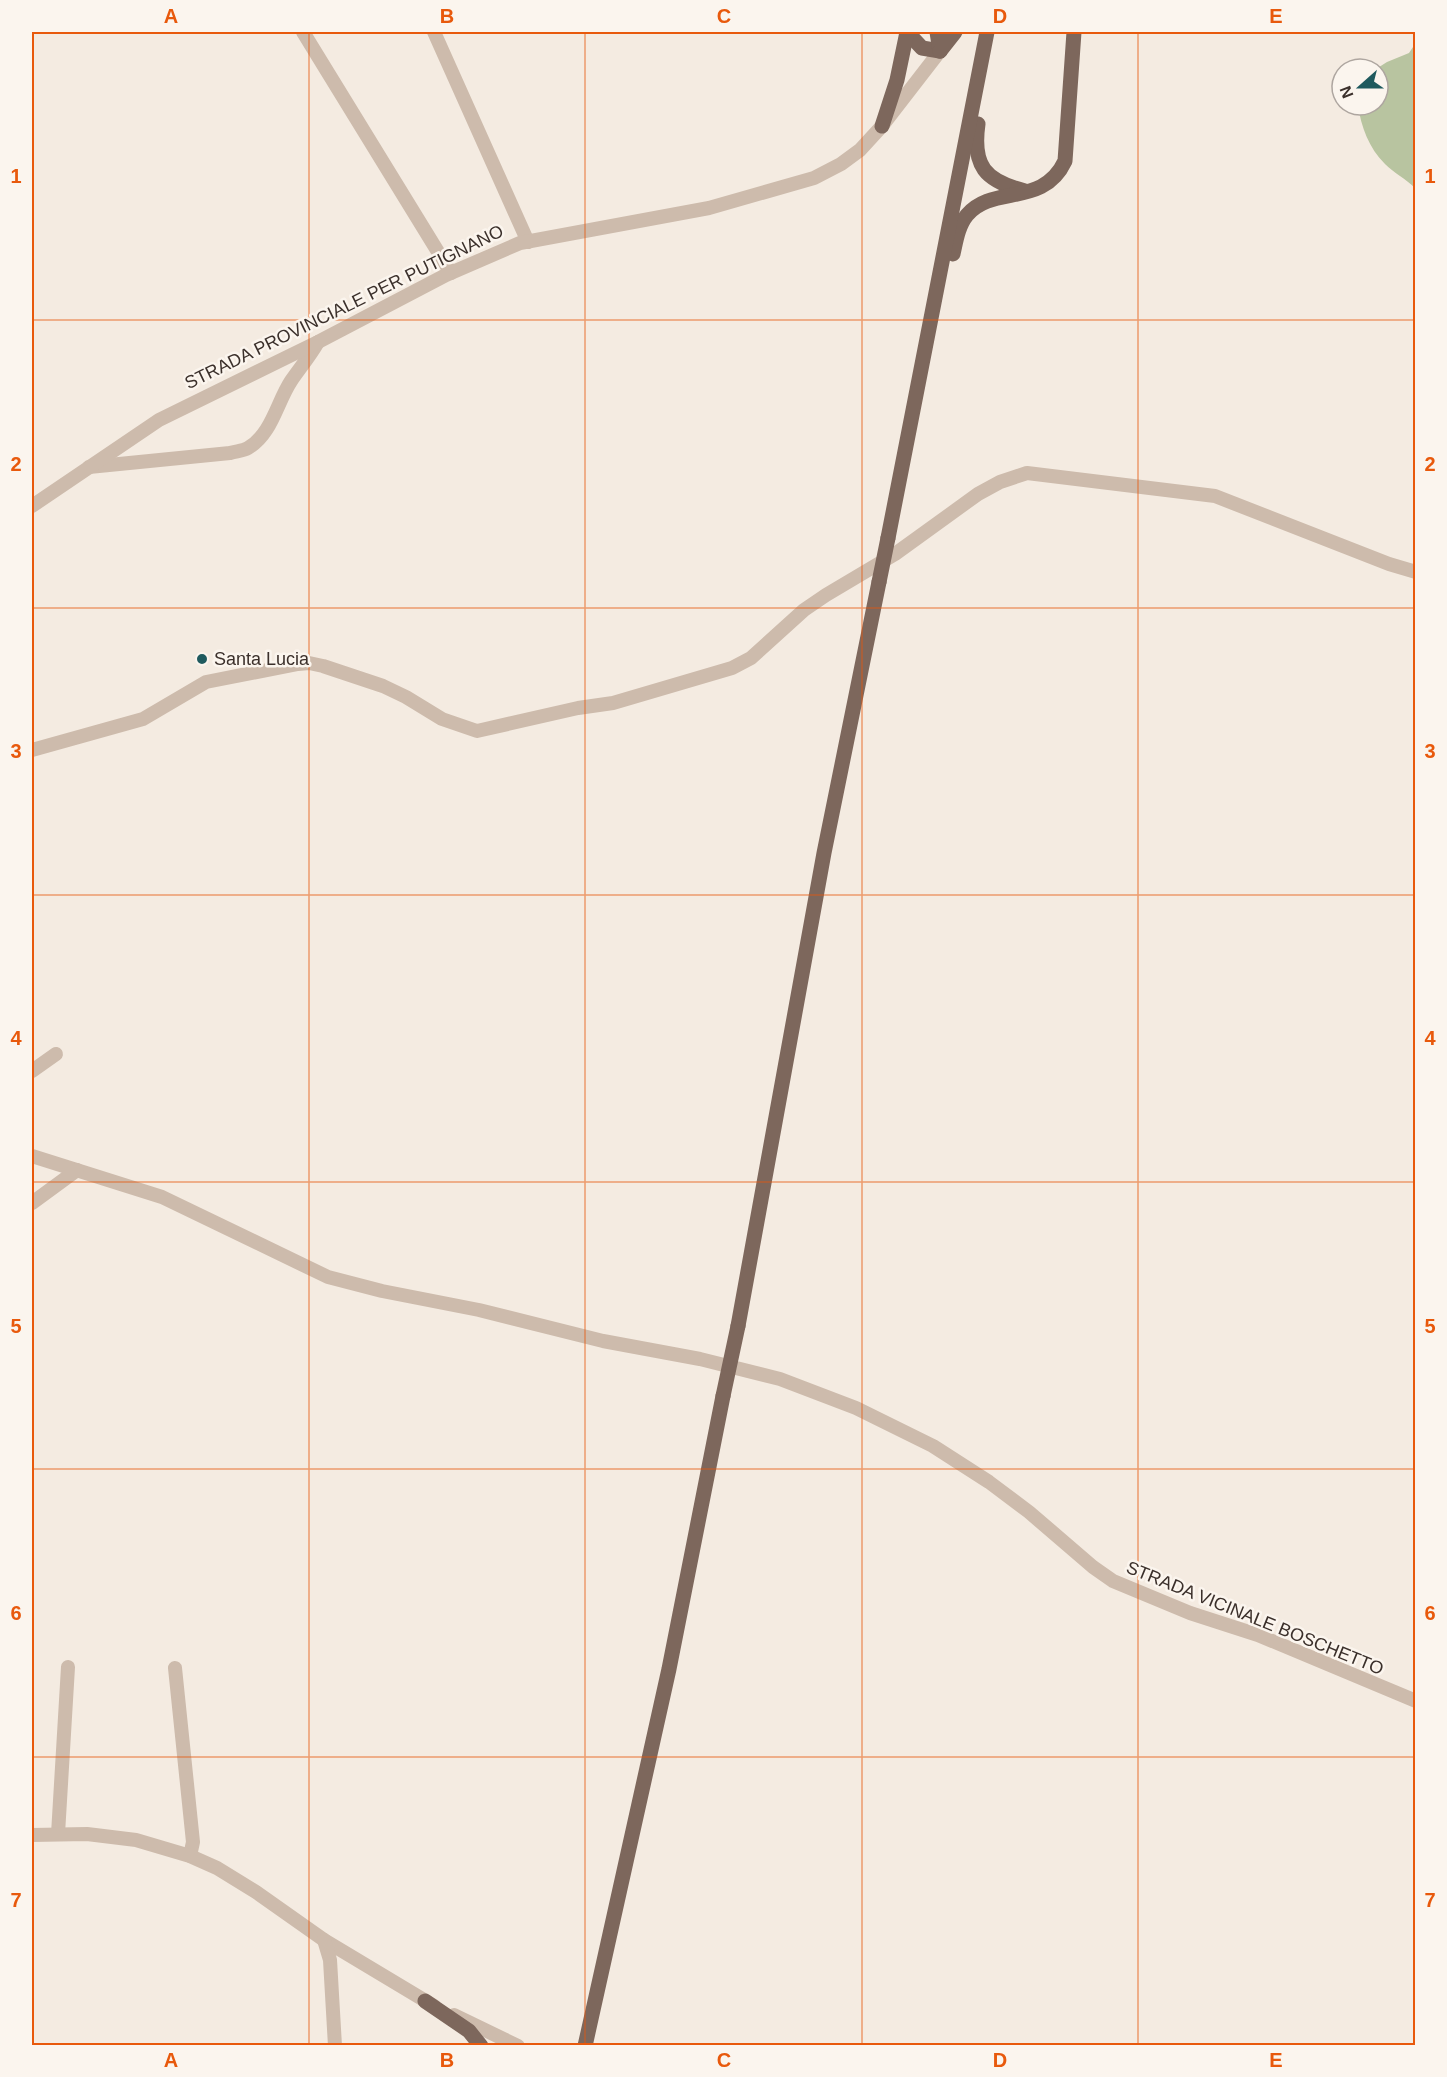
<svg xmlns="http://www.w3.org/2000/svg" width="1447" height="2077" viewBox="0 0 1447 2077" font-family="Helvetica,sans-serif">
  <rect width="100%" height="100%" fill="#f4ebe1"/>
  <path fill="#b8c4a0" d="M 1415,44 L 1415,188 C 1406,179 1394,173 1385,164 C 1369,148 1361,127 1358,105 L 1378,105 L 1378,69 L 1376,69 L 1387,62 L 1409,53 Z"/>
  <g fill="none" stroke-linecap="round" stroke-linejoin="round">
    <g stroke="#cdbbac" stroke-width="14">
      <path d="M 303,32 L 451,273"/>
      <path d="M 434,32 L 528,242"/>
      <path d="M 89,467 L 230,453 C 236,451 243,451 248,448 C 272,434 277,402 291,381 C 300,368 310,356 318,342"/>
      <path d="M 32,506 L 159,420 L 318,342 L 446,275 L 520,243 L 709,208 L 814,178 L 841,164 L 860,150 L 882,126 L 940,51"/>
      <path d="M 32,750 L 143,719 L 206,682 L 298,664 L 309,663 L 323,666 L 383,686 L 406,697 L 442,719 L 477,731 L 578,708 L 613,703 L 732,668 L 751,658 L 804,610 L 826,595 L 895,554 L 978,494 L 1000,482 L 1027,473 L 1215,496 L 1389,564 L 1416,572"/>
      <path d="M 32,1071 L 56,1054"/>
      <path d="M 32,1156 L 162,1197 L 328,1277 L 382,1291 L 479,1310 L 603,1341 L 700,1359 L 780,1379 L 856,1408 L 933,1446 L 989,1482 L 1029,1512 L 1093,1567 L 1113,1581 L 1190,1613 L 1258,1635 L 1416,1701"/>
      <path d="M 32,1203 L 77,1170"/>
      <path d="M 175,1668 L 193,1842 L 190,1856"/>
      <path d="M 58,1834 L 68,1667"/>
      <path d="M 32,1835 L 87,1834 L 136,1840 L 190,1856 L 217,1868 L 256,1892 L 324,1940 L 434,2006"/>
      <path d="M 324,1940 L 330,1960 L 335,2046"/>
      <path d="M 454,2015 L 518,2046"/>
    </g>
    <g stroke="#7d675c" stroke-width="15">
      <path d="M 907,32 L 922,48 L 940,51"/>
      <path d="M 937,32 L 940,51"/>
      <path d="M 940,51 L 955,32"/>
      <path d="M 978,124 C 972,166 985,181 1025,191"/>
      <path d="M 882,126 L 897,80 L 907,32"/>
      <path d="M 953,254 C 956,241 958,226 967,215 C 993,184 1043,208 1065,161 L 1074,32"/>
      <path d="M 888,538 L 987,32"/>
      <path d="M 738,1326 L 824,853 L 879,582"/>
      <path d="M 425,2001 L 469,2031 L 481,2046"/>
      <path d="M 585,2046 L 669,1669 L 723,1396"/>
    </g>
    <g stroke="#7d675c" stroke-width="15">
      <path d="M 879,582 L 888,538"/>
      <path d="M 723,1396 L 738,1326"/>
    </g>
  </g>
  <path fill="none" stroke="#e8590c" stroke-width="1.5" stroke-opacity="0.55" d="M 309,32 L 309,2046M 585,32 L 585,2046M 862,32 L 862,2046M 1138,32 L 1138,2046M 32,320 L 1416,320M 32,608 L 1416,608M 32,895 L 1416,895M 32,1182 L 1416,1182M 32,1469 L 1416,1469M 32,1757 L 1416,1757"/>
  <circle fill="#1f5a5e" stroke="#fbf5ee" stroke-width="2" cx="202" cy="659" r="6"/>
  <g text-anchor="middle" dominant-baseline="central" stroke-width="5" stroke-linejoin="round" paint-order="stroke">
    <g font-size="18" fill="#3b302b" stroke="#fbf5ee">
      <text transform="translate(344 307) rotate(-26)">STRADA PROVINCIALE PER PUTIGNANO</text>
      <text transform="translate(1255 1618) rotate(22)">STRADA VICINALE BOSCHETTO</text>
    </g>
    <g font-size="18" fill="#3b302b" stroke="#fbf5ee" text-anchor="start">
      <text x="214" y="659">Santa Lucia</text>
    </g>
  </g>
  <rect width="1447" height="2077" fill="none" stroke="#fbf5ee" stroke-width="66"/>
  <g transform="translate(1360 87) rotate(249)"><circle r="28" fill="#fbf5ee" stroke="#aea6a0" stroke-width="1.5"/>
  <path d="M0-4.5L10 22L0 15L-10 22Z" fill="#1f5a5e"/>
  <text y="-9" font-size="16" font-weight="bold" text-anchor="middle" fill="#3b302b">N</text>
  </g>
  <rect x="33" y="33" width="1381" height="2011" fill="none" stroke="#e8590c" stroke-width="2"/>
  <g font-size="20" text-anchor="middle" font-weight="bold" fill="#e8590c">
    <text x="171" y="23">A</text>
    <text x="447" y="23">B</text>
    <text x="724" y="23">C</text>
    <text x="1000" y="23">D</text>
    <text x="1276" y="23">E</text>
    <text x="16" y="183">1</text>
    <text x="1430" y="183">1</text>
    <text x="16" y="471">2</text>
    <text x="1430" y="471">2</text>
    <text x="16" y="758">3</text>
    <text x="1430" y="758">3</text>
    <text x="16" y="1045">4</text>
    <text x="1430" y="1045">4</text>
    <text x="16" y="1333">5</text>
    <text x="1430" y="1333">5</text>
    <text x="16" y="1620">6</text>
    <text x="1430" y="1620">6</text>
    <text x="16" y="1907">7</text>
    <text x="1430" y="1907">7</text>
    <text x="171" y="2067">A</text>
    <text x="447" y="2067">B</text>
    <text x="724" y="2067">C</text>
    <text x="1000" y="2067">D</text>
    <text x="1276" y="2067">E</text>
  </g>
</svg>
